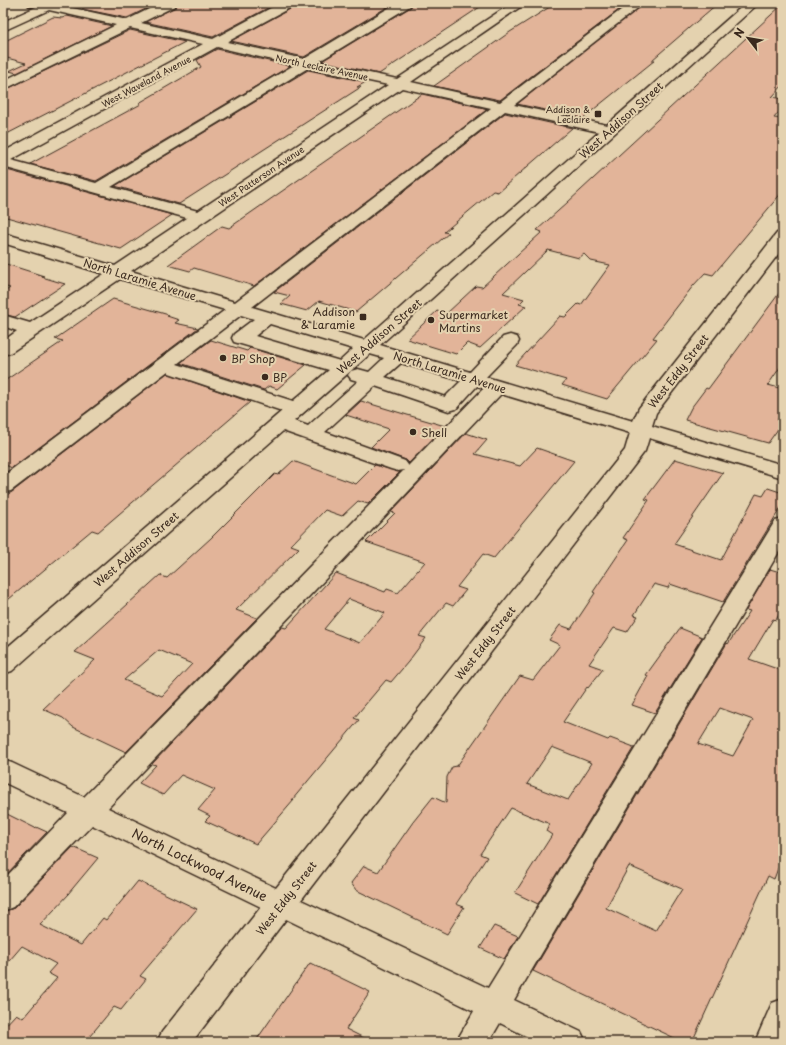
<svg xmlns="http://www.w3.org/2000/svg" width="786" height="1045" viewBox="0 0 786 1045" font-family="'Playpen Sans',sans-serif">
  <rect width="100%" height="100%" fill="#e4d2af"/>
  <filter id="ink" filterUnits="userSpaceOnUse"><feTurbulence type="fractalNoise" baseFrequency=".025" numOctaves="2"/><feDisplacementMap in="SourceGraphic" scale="8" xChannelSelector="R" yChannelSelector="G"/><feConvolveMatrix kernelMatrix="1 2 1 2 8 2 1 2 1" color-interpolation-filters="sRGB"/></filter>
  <g filter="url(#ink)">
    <g fill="#e2b499" stroke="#3b2a1e" fill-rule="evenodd">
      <path d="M 94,3 L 158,3 L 127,18 L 82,9 Z"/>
      <path d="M 178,3 L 277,3 L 213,37 L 145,22 L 176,7 Z"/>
      <path d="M 296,3 L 394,3 L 304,57 L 231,41 L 294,7 Z"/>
      <path d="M 413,3 L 486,3 L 379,74 L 322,61 L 411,7 Z"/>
      <path d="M 556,3 L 628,3 L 500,100 L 434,86 L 510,32 Z"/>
      <path d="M 645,3 L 718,3 L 652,60 L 655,60 L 583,118 L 517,104 Z"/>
      <path d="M 783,4 L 783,85 L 772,97 L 783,99 L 783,107 L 774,118 L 783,119 L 783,191 L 713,275 L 705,273 L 693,286 L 653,338 L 657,339 L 607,399 L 562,385 L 566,380 L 515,365 L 560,316 L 565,317 L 578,304 L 581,305 L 610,265 L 591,261 L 584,254 L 579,258 L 548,250 L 503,293 L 524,299 L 519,304 L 526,306 L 480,348 L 467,343 L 456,354 L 407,339 L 437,311 L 446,314 L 476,286 L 482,287 L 542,232 L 537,230 L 568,202 Z"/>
      <path d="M 67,16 L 112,26 L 17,73 L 9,71 L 26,63 L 3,57 L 3,42 L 53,17 L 62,18 Z"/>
      <path d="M 130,30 L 185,42 L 3,136 L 3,91 Z"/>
      <path d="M 217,49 L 290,66 L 96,181 L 30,164 L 141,104 L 139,103 L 201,67 L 197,60 Z"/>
      <path d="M 308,70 L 366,82 L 357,87 L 361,87 L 179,204 L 115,186 Z"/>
      <path d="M 422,94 L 488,109 L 254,286 L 194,268 L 190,271 L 168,265 L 222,226 L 229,228 Z"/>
      <path d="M 505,113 L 572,128 L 498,192 L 493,191 L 444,232 L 449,233 L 356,312 L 319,301 L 307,311 L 281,304 L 290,296 L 274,292 Z"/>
      <path d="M 3,169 L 172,215 L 121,249 L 74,236 L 3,216 Z"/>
      <path d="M 3,263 L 44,276 L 42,277 L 65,284 L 15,317 L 3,314 L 3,293 L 10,288 L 3,286 Z"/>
      <path d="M 783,288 L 783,363 L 768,385 L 783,389 L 783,409 L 777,421 L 783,422 L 768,443 L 685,420 L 691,408 L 706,388 L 708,389 Z"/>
      <path d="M 113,299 L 169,315 L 167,316 L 179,320 L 175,323 L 198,328 L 12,468 L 3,464 L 3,382 L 63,341 L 55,339 Z"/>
      <path d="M 211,340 L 247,351 L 250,348 L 306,365 L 277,389 L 269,386 L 264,390 L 180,363 Z"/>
      <path d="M 167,373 L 250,402 L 98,532 L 92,530 L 3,604 L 3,497 L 12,492 Z"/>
      <path d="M 361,401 L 404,414 L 445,426 L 409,463 L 406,460 L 371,447 L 389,429 L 346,415 Z"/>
      <path d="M 466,433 L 487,440 L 475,454 L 520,466 L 537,448 L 574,461 L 494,558 L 483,554 L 457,587 L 466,590 L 453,606 L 446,603 L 419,636 L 426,638 L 408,662 L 391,682 L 386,680 L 354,718 L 359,720 L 292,800 L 294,800 L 256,844 L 205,821 L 210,816 L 198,810 L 215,790 L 181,775 L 163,795 L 139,783 L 156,765 L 152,764 L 282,627 L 286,628 L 336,573 L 385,592 L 387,589 L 398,593 L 425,562 L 366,542 L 395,513 L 391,512 ZM 349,599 L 385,613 L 360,643 L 324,629 Z"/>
      <path d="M 675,459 L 723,473 L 674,544 L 721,560 L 756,494 L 763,496 L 768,488 L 783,493 L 783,504 L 723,602 L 670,584 L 668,588 L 654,584 L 634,615 L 638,616 L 627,632 L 614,628 L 589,664 L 603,669 L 588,688 L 587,687 L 563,722 L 608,740 L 610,738 L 634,747 L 538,904 L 515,893 L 552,835 L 546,831 L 550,824 L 511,808 L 480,854 L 487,857 L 456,904 L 464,907 L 447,934 L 356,890 L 351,883 L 364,866 L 378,872 L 413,822 L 433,797 L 446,803 L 447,777 L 452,767 L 457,766 L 520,676 L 533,680 L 560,645 L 549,640 L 560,625 L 571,629 L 595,593 L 593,592 L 628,540 L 623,538 L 649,500 L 645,499 ZM 552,747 L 592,763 L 568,800 L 527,784 Z"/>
      <path d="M 293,461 L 356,484 L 375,465 L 400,472 L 368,504 L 358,501 L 342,516 L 325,510 L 291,545 L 299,548 L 236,610 L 257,618 L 126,752 L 73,727 L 63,718 L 43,709 L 95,660 L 75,652 L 160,575 L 167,578 L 211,538 L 275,474 L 278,475 ZM 159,650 L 192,664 L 162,696 L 124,680 Z"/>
      <path d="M 770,569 L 783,573 L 783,607 L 776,620 L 773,619 L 749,659 L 783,671 L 783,855 L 774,879 L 768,876 L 692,1042 L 683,1042 L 533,971 L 727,643 L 728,644 L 750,611 L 746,610 ZM 720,708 L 753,720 L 733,756 L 698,744 ZM 629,866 L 682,889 L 656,931 L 606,908 Z"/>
      <path d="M 680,628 L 702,637 L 655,713 L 632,705 L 648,676 L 646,675 Z"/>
      <path d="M 3,812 L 35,828 L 36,827 L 47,832 L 3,878 Z"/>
      <path d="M 73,847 L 98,858 L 68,894 L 69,894 L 40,925 L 81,945 L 103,918 L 106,920 L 138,881 L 197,909 L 140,976 L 146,979 L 121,1010 L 114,1007 L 85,1042 L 3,1042 L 3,1028 L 16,1014 L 23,1018 L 57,978 L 48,973 L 56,964 L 22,946 L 3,968 L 3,912 L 14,908 Z"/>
      <path d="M 494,926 L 518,936 L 504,959 L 480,948 Z"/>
      <path d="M 310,963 L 370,992 L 346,1029 L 372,1042 L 255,1042 Z"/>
    </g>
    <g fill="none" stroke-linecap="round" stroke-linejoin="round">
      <defs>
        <g id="minor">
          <path d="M 27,3 L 58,3 L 59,5 L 127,20 L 161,3 L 177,3 L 175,6 L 141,23 L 213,39 L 280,3 L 295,3 L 293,6 L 227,42 L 304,59 L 397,3 L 412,3 L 410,6 L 318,62 L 397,79 L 512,3 L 526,3 L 411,82 L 500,102 L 630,3 L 644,3 L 514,105 L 607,125 L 746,3 L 759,3 L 380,345 L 470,372 L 503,337 L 510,335 L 517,337 L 519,341 L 517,345 L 486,377 L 633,421 L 639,408 L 777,233 L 783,232 L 783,248 L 656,413 L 652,426 L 783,465 L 783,478 L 649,438 L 645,451 L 642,455 L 301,900 L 488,988 L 772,526 L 775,521 L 783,519 L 783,545 L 514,1000 L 581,1032 L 586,1042 L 538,1042 L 500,1023 L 489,1042 L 456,1042 L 474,1011 L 286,919 L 192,1042 L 157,1042 L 162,1032 L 261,907 L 92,825 L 13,907 L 3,911 L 3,880 L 68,813 L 3,782 L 3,760 L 12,763 L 84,797 L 404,470 L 398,471 L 391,469 L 283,431 L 12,671 L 3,674 L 3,651 L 282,411 L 169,373 L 168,371 L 11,491 L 3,492 L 3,476 L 225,310 L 120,279 L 10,353 L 3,355 L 3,341 L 17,331 L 3,326 L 3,315 L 30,323 L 104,274 L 3,243 L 3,233 L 115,266 L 187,218 L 3,167 L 3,152 L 203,44 L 130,28 L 3,90 L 3,81 L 116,25 L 49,10 L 3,31 L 3,22 L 36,7 L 29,6 ZM 217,47 L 294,65 L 96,183 L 11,160 ZM 308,68 L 388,85 L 198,211 L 111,187 ZM 402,88 L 491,108 L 235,302 L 131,271 ZM 505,111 L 599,132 L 364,340 L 252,307 ZM 241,315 L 254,319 L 234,334 L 232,338 L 234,342 L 329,370 L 293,401 L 177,364 ZM 270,324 L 353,349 L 340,361 L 255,336 ZM 370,354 L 384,358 L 369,372 L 358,369 L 351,371 L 348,375 L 351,379 L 358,381 L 308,426 L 294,421 ZM 401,363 L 461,381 L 445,397 L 385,377 ZM 375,386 L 449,411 L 456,409 L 477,386 L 484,388 L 408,466 L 408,465 L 405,461 L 325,432 ZM 501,394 L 630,433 L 625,450 L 276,888 L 108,808 Z"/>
          <path d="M 783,999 L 783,1042 L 755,1042 L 772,1003 Z"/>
        </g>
      </defs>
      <use href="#minor" stroke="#3b2a1e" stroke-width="3"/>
      <use href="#minor" fill="#e4d2af" fill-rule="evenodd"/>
    </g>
  </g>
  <g fill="#3b2a1e" stroke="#e4d2af" stroke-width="1.5">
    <rect x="594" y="110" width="8" height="8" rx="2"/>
    <rect x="359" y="313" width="8" height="8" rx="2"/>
    <circle cx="431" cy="320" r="4"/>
    <circle cx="223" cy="358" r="4"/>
    <circle cx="265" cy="377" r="4"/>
    <circle cx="413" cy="432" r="4"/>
  </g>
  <g text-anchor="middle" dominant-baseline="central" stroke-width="4" stroke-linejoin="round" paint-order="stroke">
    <g font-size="9" fill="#3b2a1e" stroke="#e4d2af">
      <text transform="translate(322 67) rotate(12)">North Leclaire Avenue</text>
      <text transform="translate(146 81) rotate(-28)">West Waveland Avenue</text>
      <text transform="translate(261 176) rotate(-34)">West Patterson Avenue</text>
    </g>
    <g font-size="9" fill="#3b2a1e" stroke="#e4d2af" text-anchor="end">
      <text x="590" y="109">Addison &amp;<tspan x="590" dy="10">Leclaire</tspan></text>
    </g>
    <g font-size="11" fill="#3b2a1e" stroke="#e4d2af">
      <text transform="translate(621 120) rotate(-42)">West Addison Street</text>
      <text transform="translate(140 279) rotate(17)">North Laramie Avenue</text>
      <text transform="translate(379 336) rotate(-41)">West Addison Street</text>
      <text transform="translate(678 371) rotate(-52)">West Eddy Street</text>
      <text transform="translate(450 372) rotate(17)">North Laramie Avenue</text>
      <text transform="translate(136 549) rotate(-41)">West Addison Street</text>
      <text transform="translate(485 643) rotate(-52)">West Eddy Street</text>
      <text transform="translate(286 898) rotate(-52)">West Eddy Street</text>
    </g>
    <g font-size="11" fill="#3b2a1e" stroke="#e4d2af" text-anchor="start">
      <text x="355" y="311" text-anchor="end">Addison<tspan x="355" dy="13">&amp; Laramie</tspan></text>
      <text x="439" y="314">Supermarket<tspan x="439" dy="13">Martins</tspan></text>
      <text x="231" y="358">BP Shop</text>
      <text x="273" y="377">BP</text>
      <text x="421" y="432">Shell</text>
    </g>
    <g font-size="13" fill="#3b2a1e" stroke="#e4d2af">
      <text transform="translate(200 864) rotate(26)">North Lockwood Avenue</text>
    </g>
  </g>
  <rect width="786" height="1045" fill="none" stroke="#e4d2af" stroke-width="16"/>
  <rect x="8" y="8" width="770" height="1029" fill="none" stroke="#3b2a1e" stroke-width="1.5" filter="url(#ink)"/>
  <g transform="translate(748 38) rotate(301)" stroke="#e4d2af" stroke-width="3" paint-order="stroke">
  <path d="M0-3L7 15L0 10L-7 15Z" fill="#3b2a1e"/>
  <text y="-6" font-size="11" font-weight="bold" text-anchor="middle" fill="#3b2a1e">N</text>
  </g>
</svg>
